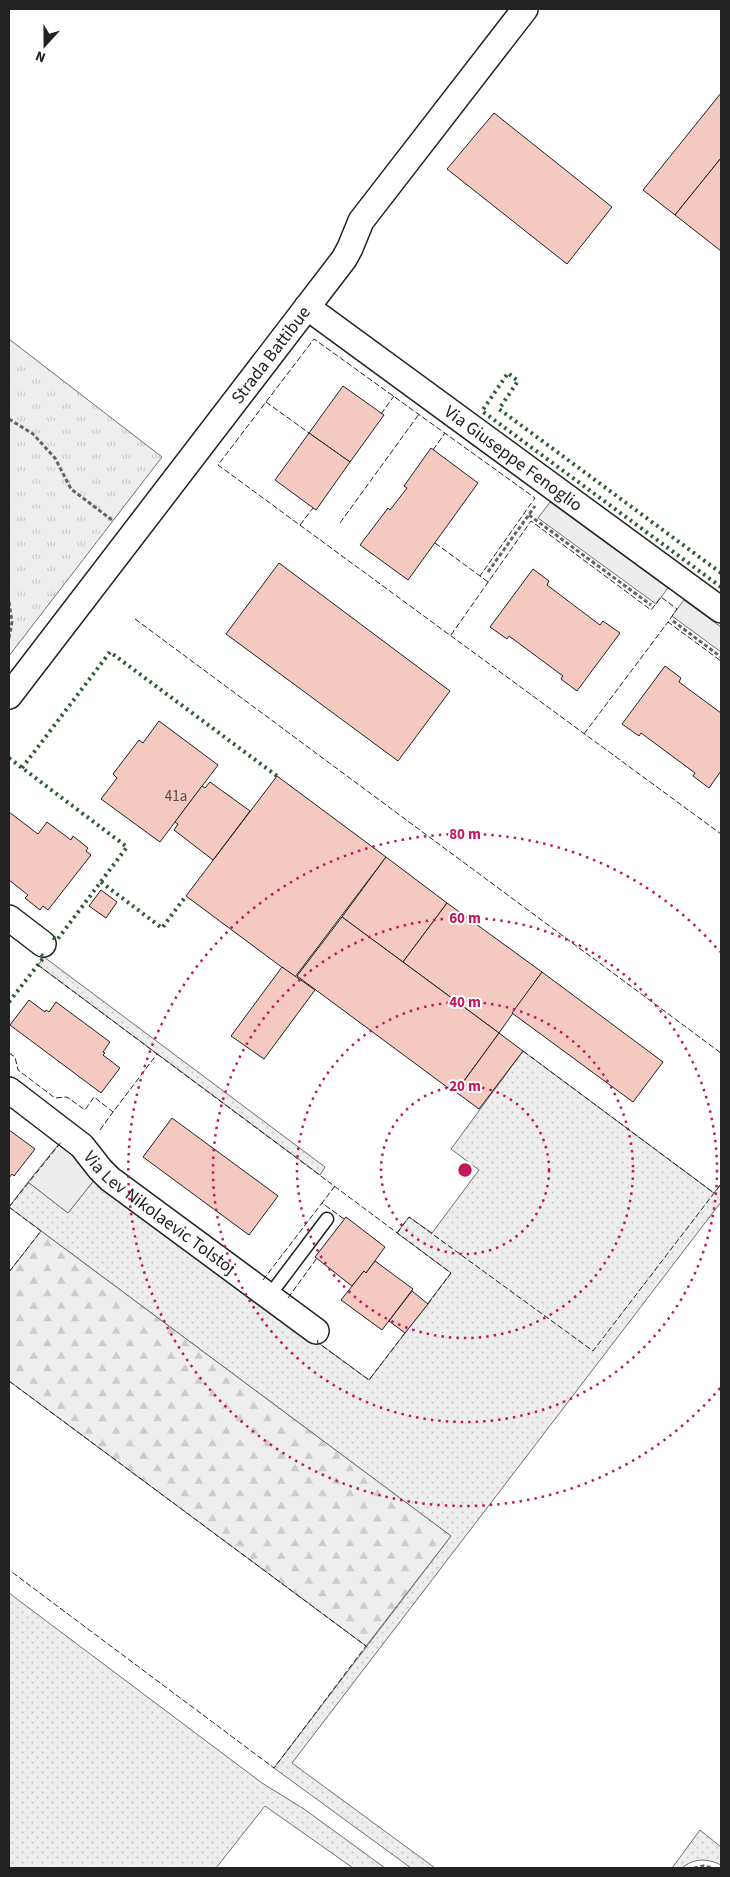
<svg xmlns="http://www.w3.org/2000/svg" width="730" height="1877" viewBox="0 0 730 1877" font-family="'Source Sans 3',sans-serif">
  <defs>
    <pattern id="grass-dots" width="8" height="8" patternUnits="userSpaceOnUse" patternTransform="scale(1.25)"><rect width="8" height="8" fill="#eee"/><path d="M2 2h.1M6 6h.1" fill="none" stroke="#ccc" stroke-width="1.8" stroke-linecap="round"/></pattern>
    <pattern id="forest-firs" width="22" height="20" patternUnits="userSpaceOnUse" patternTransform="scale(1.25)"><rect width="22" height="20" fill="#eee"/><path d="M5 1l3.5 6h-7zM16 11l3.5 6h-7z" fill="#ccc"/></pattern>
    <pattern id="park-tufts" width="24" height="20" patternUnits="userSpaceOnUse" patternTransform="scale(1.25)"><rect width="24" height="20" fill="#eee"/><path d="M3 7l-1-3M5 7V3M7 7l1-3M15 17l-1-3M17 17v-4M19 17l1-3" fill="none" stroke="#ccc"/></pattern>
  </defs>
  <rect width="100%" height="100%" fill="#fff"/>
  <g fill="url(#grass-dots)" stroke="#6f6f6f">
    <path d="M 44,957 L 325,1167 L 320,1175 L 38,965 Z"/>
    <path d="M 523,1051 L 714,1193 L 721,1184 L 721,1202 L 292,1763 L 435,1868 L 411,1868 L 274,1768 L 451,1536 L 9,1207 L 28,1182 L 68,1213 L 95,1179 L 369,1380 L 451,1273 L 397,1233 L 409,1217 L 432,1233 L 479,1170 L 451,1149 Z"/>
    <path d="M 9,1593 L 262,1783 L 304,1809 L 385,1868 L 353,1868 L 265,1806 L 216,1868 L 9,1868 Z"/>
    <path d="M 700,1830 L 721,1847 L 721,1865 C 707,1858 694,1858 682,1868 L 672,1868 Z"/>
  </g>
  <path fill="url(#forest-firs)" stroke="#6f6f6f" d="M 41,1231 L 451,1536 L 366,1646 L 9,1381 L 9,1272 Z"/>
  <path fill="url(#park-tufts)" stroke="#6f6f6f" d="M 9,339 L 162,457 L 9,656 Z"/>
  <g fill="#ededed" stroke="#6f6f6f">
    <path d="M 550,502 L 668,588 L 656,604 L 538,518 Z"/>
    <path d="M 684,600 L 721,627 L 721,652 L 672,616 Z"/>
    <path d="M 62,1140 L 95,1179 L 68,1213 L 28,1182 Z"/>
  </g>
  <g fill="#f3c9c0" stroke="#222">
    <path d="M 721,93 L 721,158 L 675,215 L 643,190 Z"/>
    <path d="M 494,113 L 612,207 L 567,264 L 447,169 Z"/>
    <path d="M 721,158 L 721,251 L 675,215 Z"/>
    <path d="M 343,386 L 384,415 L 350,462 L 309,433 Z"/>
    <path d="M 309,433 L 350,462 L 316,510 L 275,480 Z"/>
    <path d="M 431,448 L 478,483 L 408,580 L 360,545 L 388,508 L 390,510 L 407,488 L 404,486 Z"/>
    <path d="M 279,563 L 450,691 L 398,761 L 226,634 Z"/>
    <path d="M 533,569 L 549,581 L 547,585 L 600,625 L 603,621 L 620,633 L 577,691 L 561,679 L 563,676 L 509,636 L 507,639 L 490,627 Z"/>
    <path d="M 665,666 L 681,678 L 679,682 L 721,713 L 721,771 L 709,788 L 693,776 L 695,773 L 641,733 L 639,736 L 622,724 Z"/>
    <path d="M 159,721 L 218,765 L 160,842 L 101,799 L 117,778 L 113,774 L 139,740 L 143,743 Z"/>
    <path d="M 277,776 L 386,857 L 295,977 L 186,896 Z"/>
    <path d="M 210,782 L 250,811 L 213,860 L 174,830 L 178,824 L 175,822 L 202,786 L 205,788 Z"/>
    <path d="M 9,812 L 38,834 L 47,822 L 71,840 L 73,836 L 88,848 L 86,851 L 91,855 L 48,910 L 43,906 L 40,910 L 25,898 L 28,895 L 9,880 Z"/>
    <path d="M 386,857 L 447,903 L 403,962 L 342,917 Z"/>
    <path d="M 101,890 L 117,902 L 106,918 L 89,906 Z"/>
    <path d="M 447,903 L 542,972 L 499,1033 L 403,962 Z"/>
    <path d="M 342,917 L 499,1033 L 455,1093 L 297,976 Z"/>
    <path d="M 282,967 L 315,990 L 264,1059 L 231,1036 Z"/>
    <path d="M 542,972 L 663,1062 L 633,1102 L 512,1013 Z"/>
    <path d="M 29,1000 L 45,1012 L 46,1010 L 49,1012 L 56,1002 L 110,1042 L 103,1052 L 105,1053 L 103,1055 L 120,1068 L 101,1093 L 10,1025 Z"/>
    <path d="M 499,1033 L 523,1051 L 479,1109 L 456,1092 Z"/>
    <path d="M 172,1118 L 278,1196 L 249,1235 L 143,1157 Z"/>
    <path d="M 9,1130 L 35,1149 L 14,1176 L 12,1174 L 9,1178 Z"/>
    <path d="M 346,1217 L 385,1247 L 366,1273 L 364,1271 L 352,1286 L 315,1257 Z"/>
    <path d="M 375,1261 L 413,1289 L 382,1330 L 341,1300 L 364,1271 L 366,1273 Z"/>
    <path d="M 412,1291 L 428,1304 L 405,1333 L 389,1321 Z"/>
  </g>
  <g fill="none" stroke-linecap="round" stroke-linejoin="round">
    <defs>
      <path id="service" d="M 269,1296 L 327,1219"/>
      <g id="minor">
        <path id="s1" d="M 307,307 L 721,610"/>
        <path id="s2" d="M 9,696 L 344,259 L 350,248 L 361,221 L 525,9"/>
        <path d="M 9,918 L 43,944"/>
        <path id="s3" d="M 9,1090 L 82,1146 L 100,1169 L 110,1179 L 316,1331"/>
      </g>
    </defs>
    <use href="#service" stroke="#222" stroke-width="15"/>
    <use href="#minor" stroke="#222" stroke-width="28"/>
    <g stroke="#646464" stroke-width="3" stroke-dasharray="4 2.5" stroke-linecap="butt">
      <path d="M 9,419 L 33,434 L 55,458 L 71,489 L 112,520"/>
      <path d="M 529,515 L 651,605"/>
      <path d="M 488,572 L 535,506"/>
      <path d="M 9,602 L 12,622 L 9,638"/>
      <path d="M 673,621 L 721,657"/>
      <path d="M 694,1868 L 703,1866 L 713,1868"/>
    </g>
    <use href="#service" stroke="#fff" stroke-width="12"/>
    <use href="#minor" stroke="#fff" stroke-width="25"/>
    <g stroke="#2f5e38" stroke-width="4" stroke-dasharray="2.5 4" stroke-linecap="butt">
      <path d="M 721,573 L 499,409 L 518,381 L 508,373 L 482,411 L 721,587"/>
      <path d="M 9,758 L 127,847 L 57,940 L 51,936"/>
      <path d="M 22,768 L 110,652 L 277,776"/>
      <path d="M 101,882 L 162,928 L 186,896"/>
      <path d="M 9,1002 L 44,957 L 40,954"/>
    </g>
    <g stroke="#222" stroke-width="1" stroke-dasharray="6 2.5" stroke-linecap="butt">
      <path d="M 266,402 L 309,433"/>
      <path d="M 381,414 L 394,396"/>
      <path d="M 433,450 L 445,433"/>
      <path d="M 340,523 L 419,414"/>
      <path d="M 300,525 L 313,508"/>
      <path d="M 435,543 L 480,576"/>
      <path d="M 488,582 L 480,576 L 535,498 L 314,339 L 218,465 L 721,834"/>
      <path d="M 135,619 L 721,1053"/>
      <path d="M 451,635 L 531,521 L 651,610 L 661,597 L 677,609 L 668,622 L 721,661"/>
      <path d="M 584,734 L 668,622"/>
      <path d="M 523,1051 L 714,1193"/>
      <path d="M 9,1053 L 15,1057 L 18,1070 L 55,1098 L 67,1097 L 85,1110 L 94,1097 L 113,1112 L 157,1054 L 38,965"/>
      <path d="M 157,1054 L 451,1273 L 428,1304"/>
      <path d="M 100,1130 L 113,1112"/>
      <path d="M 335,1186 L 322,1203 L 344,1219"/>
      <path d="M 9,1207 L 62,1141"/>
      <path d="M 9,1207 L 41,1231 L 9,1272"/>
      <path d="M 397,1233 L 409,1217 L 593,1351 L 721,1184"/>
      <path d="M 263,1280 L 322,1203"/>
      <path d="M 288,1298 L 317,1258"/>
      <path d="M 318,1340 L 317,1342 L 369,1380 L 405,1333"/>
      <path d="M 9,1381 L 366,1646 L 274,1768 L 9,1570"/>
    </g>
  </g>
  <g fill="none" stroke="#c2185b" stroke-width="2.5" stroke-dasharray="2.5 5">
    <circle cx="465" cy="1170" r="84"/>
    <circle cx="465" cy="1170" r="168"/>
    <circle cx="465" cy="1170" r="252"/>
    <path d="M720 1388A336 336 0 1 1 720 952"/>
  </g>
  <g text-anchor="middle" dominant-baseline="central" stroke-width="4" stroke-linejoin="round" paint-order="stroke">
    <g font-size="15" fill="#564c4a">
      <text x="176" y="796">41a</text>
    </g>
    <g font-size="18" fill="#222" stroke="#fff">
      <text stroke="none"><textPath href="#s2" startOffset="430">Strada Battibue</textPath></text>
      <text stroke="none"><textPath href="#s1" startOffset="256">Via Giuseppe Fenoglio</textPath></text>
      <text stroke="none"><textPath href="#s3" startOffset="195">Via Lev Nikolaevic Tolstoj</textPath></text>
    </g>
  </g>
  <circle cx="465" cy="1170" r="8" fill="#c2185b" stroke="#fff" stroke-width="2.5"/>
  <g font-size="15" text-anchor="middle" font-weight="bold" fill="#c2185b" stroke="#fff" stroke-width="4" stroke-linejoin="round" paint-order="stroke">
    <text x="465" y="839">80 m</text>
    <text x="465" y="923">60 m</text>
    <text x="465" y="1007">40 m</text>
    <text x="465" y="1091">20 m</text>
  </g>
  <rect width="730" height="1877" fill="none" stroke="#222222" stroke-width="20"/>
  <g transform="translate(45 45) rotate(201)" stroke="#ffffff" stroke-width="4" paint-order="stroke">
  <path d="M0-4L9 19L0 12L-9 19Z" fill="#222222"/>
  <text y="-8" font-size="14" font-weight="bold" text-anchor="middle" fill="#222222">N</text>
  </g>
</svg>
